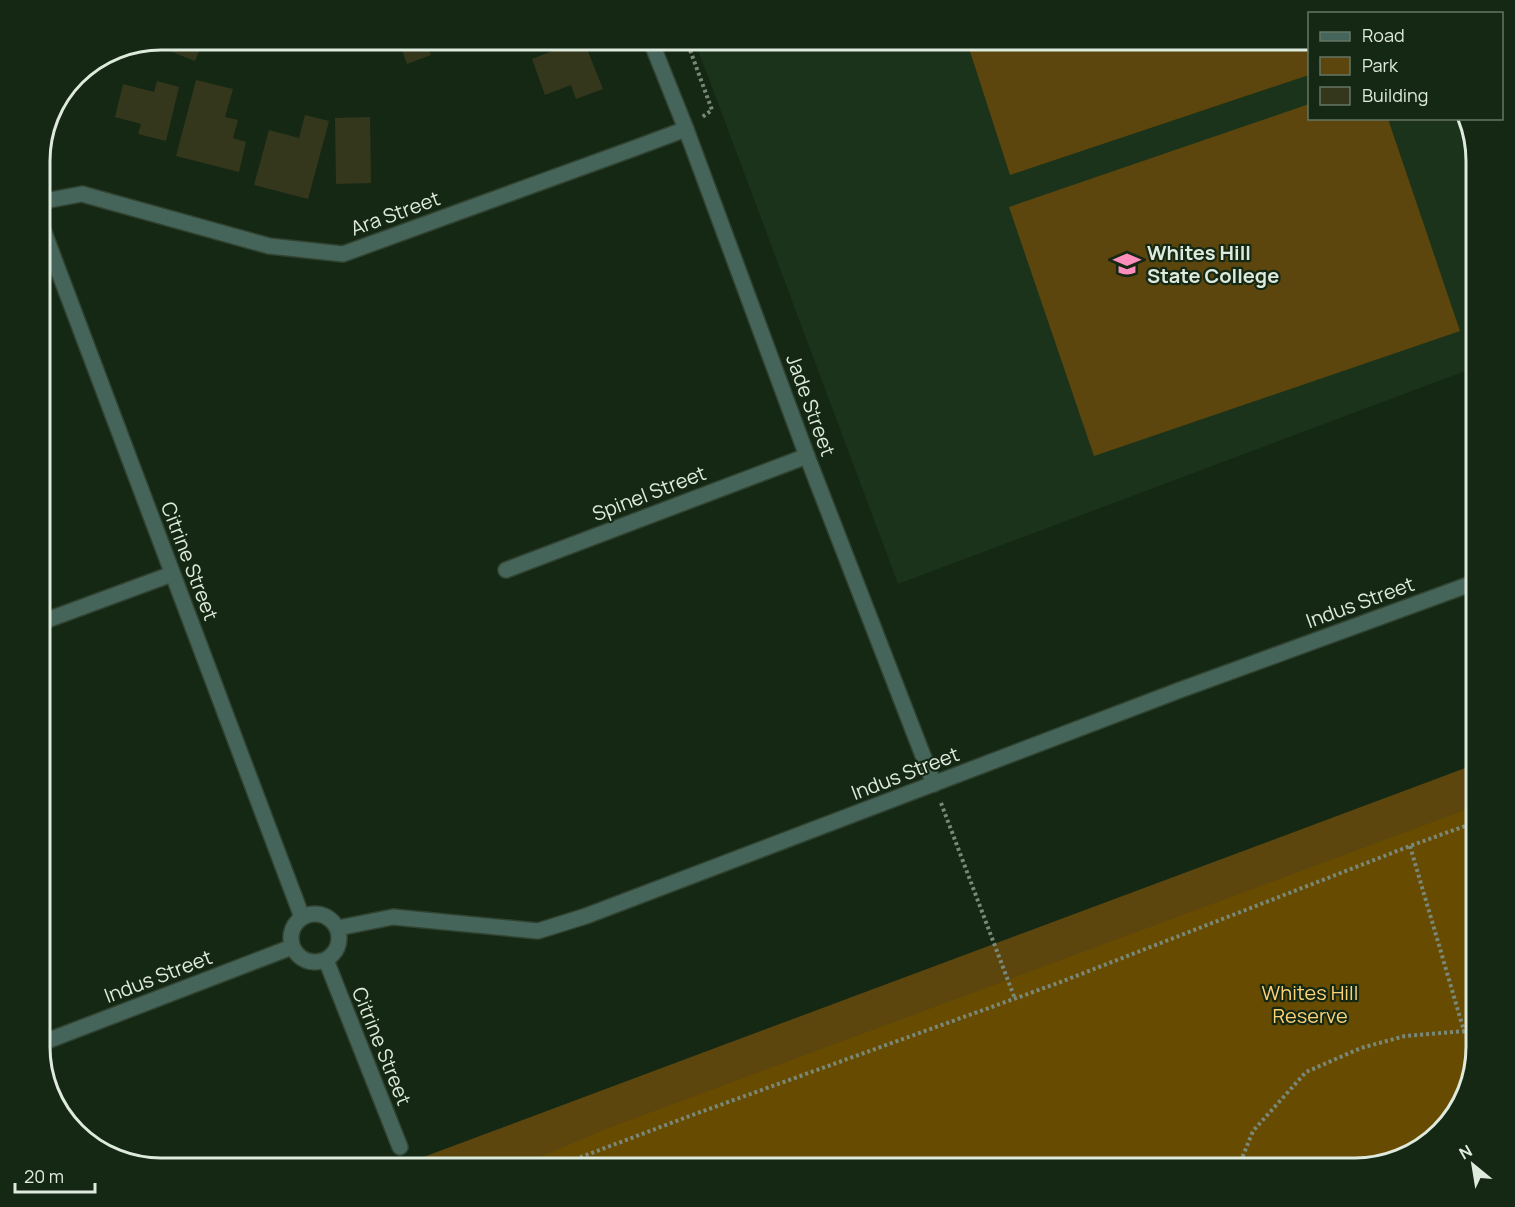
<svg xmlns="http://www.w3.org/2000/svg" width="1515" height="1207" viewBox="0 0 1515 1207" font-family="Manrope,sans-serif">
  <rect width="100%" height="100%" fill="#152814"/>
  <path fill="#1b331a" d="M 694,39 L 1309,39 L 1310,118 L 1466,119 L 1476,160 L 1476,367 L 898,584 Z"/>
  <g fill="#5d460e">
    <path d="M 966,39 L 1309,39 L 1309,75 L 1010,175 Z"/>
    <path d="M 1309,104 L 1310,118 L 1388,119 L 1460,331 L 1094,456 L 1009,207 Z"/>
    <path d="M 1476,764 L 1476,1047 L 1469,1086 L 1446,1126 L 1408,1156 L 1355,1168 L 394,1168 Z"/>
  </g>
  <path fill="#674b01" d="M 1476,806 L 1476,1047 L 1469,1086 L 1446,1126 L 1408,1156 L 1355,1168 L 515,1168 L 606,1129 Z"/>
  <g fill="#34371b">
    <path d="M 166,39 L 204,39 L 195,61 L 162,48 Z"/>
    <path d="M 355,39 L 393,39 L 360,52 Z"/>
    <path d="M 398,39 L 424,39 L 431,55 L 407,64 Z"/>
    <path d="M 583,39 L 603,89 L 576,99 L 571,85 L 545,95 L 532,59 Z"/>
    <path d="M 196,80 L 233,89 L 225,117 L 238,120 L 233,138 L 246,142 L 239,172 L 176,156 Z"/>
    <path d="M 157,81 L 179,87 L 166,141 L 138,134 L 141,124 L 115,117 L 123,84 L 154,92 Z"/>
    <path d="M 305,115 L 329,121 L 308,199 L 254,185 L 269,130 L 299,138 Z"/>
    <path d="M 370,117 L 371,183 L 336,184 L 335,118 Z"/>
  </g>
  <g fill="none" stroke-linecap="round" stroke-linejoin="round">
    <defs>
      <g id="minor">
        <path d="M 650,39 L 686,129 L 807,456 L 934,784"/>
        <path d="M 39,202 L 82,194 L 269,246 L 343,254 L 635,148 L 686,129"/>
        <path d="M 39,219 L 302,917"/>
        <path d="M 506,570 L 807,456"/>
        <path d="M 39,623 L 172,574"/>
        <circle cx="315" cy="938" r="24"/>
        <path d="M 338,928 L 393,917 L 538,931 L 586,916 L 1180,690 L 1476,582"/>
        <path d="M 326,960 L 400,1147"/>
        <path d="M 39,1044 L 292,947"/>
      </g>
    </defs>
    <use href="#minor" stroke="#314330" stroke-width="18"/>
    <g stroke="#798878" stroke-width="4" stroke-dasharray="3 3" stroke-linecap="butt">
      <path d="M 686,39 L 712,110 L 701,118"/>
      <path d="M 941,803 L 1015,999"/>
      <path d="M 1410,846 L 1464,1031 L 1475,1054"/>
      <path d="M 552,1168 L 695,1114 L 1058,983 L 1410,846 L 1476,822"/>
      <path d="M 1238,1168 L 1253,1131 L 1306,1072 L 1361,1048 L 1405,1036 L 1464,1031 L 1476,1024"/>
    </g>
    <use href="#minor" stroke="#45645a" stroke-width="15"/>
  </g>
  <defs>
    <symbol id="school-bare" viewBox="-9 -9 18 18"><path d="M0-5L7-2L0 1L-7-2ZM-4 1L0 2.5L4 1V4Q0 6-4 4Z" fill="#fe8ebb" stroke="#152814" stroke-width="2.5" paint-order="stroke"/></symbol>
  </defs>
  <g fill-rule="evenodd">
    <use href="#school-bare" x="1108" y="245" width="38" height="38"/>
  </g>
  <g text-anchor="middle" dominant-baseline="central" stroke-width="4.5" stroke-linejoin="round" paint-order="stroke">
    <g font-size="20" fill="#deeadd" stroke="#152814">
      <text transform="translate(395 213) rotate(-20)">Ara Street</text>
      <text transform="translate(811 405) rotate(70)">Jade Street</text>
      <text transform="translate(649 493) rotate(-21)">Spinel Street</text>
      <text transform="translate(190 561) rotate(69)">Citrine Street</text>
      <text transform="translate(1360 602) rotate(-20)">Indus Street</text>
      <text transform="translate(905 773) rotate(-21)">Indus Street</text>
      <text transform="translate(158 976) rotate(-21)">Indus Street</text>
      <text transform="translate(382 1046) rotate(68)">Citrine Street</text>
    </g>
    <g font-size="20" font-weight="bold" fill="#deeadd" stroke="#152814" text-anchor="start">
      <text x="1147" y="252">Whites Hill<tspan x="1147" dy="23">State College</tspan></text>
    </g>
    <g font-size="20" fill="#fdd178" stroke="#152814">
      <text x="1310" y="992">Whites Hill<tspan x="1310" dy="23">Reserve</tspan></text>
    </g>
  </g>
  <path d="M0 0H1515V1207H0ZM161 50H1355A111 111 0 0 1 1466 161V1047A111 111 0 0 1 1355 1158H161A111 111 0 0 1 50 1047V161A111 111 0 0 1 161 50Z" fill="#152814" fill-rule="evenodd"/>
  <path fill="none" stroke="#deeadd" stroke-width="3" d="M161 50H1355A111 111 0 0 1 1466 161V1047A111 111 0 0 1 1355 1158H161A111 111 0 0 1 50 1047V161A111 111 0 0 1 161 50Z"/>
  <rect x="1308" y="12" width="195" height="108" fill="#152814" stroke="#657664" stroke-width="1.5"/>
  <rect x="1320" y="32" width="30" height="9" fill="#45645a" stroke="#657664" stroke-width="1.5"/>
  <text x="1362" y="42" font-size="18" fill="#deeadd">Road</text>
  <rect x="1320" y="57" width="30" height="18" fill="#5d460e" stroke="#657664" stroke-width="1.5"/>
  <text x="1362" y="72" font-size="18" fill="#deeadd">Park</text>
  <rect x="1320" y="87" width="30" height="18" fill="#34371b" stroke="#657664" stroke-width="1.5"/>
  <text x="1362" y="102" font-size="18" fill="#deeadd">Building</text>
  <g transform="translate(1473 1165) rotate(330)" stroke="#152814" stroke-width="4.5" paint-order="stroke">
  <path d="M0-4.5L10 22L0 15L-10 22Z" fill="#deeadd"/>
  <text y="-9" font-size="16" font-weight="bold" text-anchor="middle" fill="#deeadd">N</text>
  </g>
  <path d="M15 1183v9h80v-9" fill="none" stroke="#deeadd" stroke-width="3"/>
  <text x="24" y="1183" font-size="18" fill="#deeadd" stroke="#152814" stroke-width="4.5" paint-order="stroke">20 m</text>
</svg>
